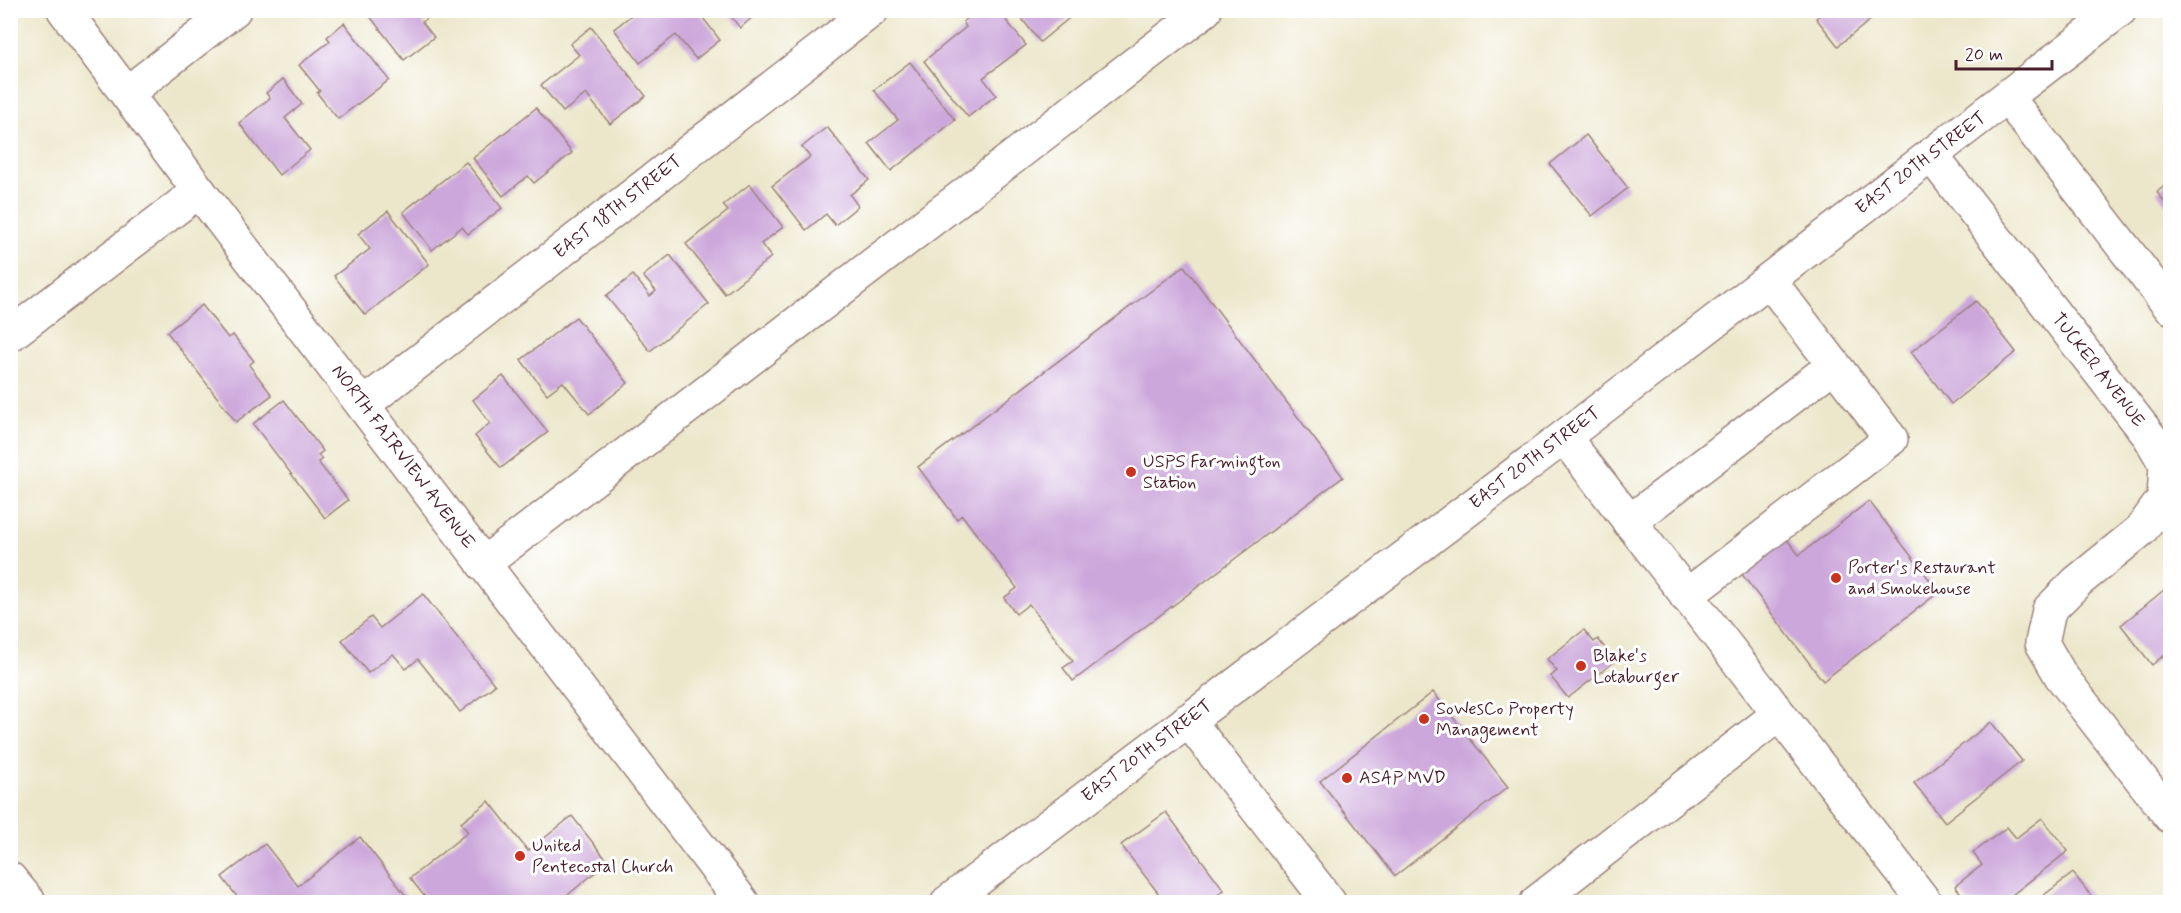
<svg xmlns="http://www.w3.org/2000/svg" width="2181" height="913" viewBox="0 0 2181 913" font-family="Mynerve,sans-serif">
  <rect width="100%" height="100%" fill="#fff"/>
  <filter id="ink" filterUnits="userSpaceOnUse"><feTurbulence type="fractalNoise" baseFrequency=".0167" numOctaves="2"/><feDisplacementMap in="SourceGraphic" scale="12" xChannelSelector="R" yChannelSelector="G"/><feConvolveMatrix kernelMatrix="1 2 1 2 8 2 1 2 1" color-interpolation-filters="sRGB"/></filter>
  <filter id="wash" filterUnits="userSpaceOnUse"><feTurbulence type="fractalNoise" baseFrequency=".008" numOctaves="4" result="noise"/><feDisplacementMap in="SourceGraphic" scale="24" xChannelSelector="R" yChannelSelector="G"/><feGaussianBlur stdDeviation="1.35" result="paint"/><feColorMatrix in="noise" values="0 0 0 0 0 0 0 0 0 0 0 0 0 0 0 0 0 1.4 0 .05"/><feComposite in="paint" operator="in"/></filter>
  <g filter="url(#wash)">
    <rect width="100%" height="100%" fill="#ece7cb"/>
    <g id="blocks">
      <g fill="#cca7db">
        <path d="M 365,10 L 436,10 L 422,22 L 434,37 L 404,60 Z"/>
        <path d="M 638,10 L 697,10 L 720,40 L 696,59 L 676,35 L 640,63 L 614,29 Z"/>
        <path d="M 726,10 L 761,10 L 740,28 Z"/>
        <path d="M 977,10 L 998,10 L 1026,45 L 983,78 L 996,95 L 968,117 L 924,61 L 966,27 L 963,22 Z"/>
        <path d="M 1015,10 L 1079,10 L 1040,42 Z"/>
        <path d="M 1826,10 L 1883,10 L 1838,46 L 1816,18 Z"/>
        <path d="M 344,23 L 389,80 L 338,119 L 317,93 L 320,91 L 299,65 L 330,41 L 327,37 Z"/>
        <path d="M 591,27 L 646,96 L 610,124 L 586,94 L 563,112 L 541,85 L 579,55 L 570,44 Z"/>
        <path d="M 910,62 L 955,120 L 891,171 L 869,143 L 898,120 L 874,90 Z"/>
        <path d="M 283,79 L 302,104 L 285,118 L 310,150 L 279,175 L 239,123 L 270,98 L 266,93 Z"/>
        <path d="M 536,108 L 572,153 L 534,183 L 528,176 L 503,196 L 473,158 Z"/>
        <path d="M 827,127 L 869,180 L 850,195 L 858,206 L 835,225 L 826,214 L 806,230 L 772,186 L 810,157 L 802,147 Z"/>
        <path d="M 1586,135 L 1628,188 L 1592,216 L 1550,164 Z"/>
        <path d="M 466,162 L 502,208 L 468,234 L 462,227 L 432,250 L 403,212 Z"/>
        <path d="M 2170,182 L 2170,210 L 2157,192 Z"/>
        <path d="M 750,184 L 783,227 L 761,244 L 771,257 L 725,294 L 686,244 L 728,211 L 723,205 Z"/>
        <path d="M 388,211 L 429,264 L 365,315 L 334,276 L 370,249 L 358,234 Z"/>
        <path d="M 670,255 L 709,304 L 650,351 L 606,296 L 633,275 L 650,296 L 656,291 L 643,276 Z"/>
        <path d="M 1184,266 L 1343,477 L 1073,681 L 1063,668 L 1073,661 L 1029,604 L 1016,614 L 1004,598 L 1017,588 L 962,515 L 957,519 L 918,467 Z"/>
        <path d="M 1976,301 L 2016,352 L 1951,404 L 1911,352 Z"/>
        <path d="M 202,305 L 228,338 L 233,335 L 254,361 L 249,365 L 272,395 L 236,422 L 167,332 Z"/>
        <path d="M 576,317 L 628,383 L 589,414 L 563,382 L 547,394 L 521,360 Z"/>
        <path d="M 503,376 L 548,432 L 501,468 L 475,436 L 490,423 L 473,400 Z"/>
        <path d="M 284,400 L 323,451 L 318,455 L 322,459 L 318,462 L 348,500 L 325,518 L 253,424 Z"/>
        <path d="M 1869,501 L 1939,592 L 1823,681 L 1734,564 L 1779,529 L 1799,555 Z"/>
        <path d="M 2170,585 L 2170,650 L 2152,665 L 2121,625 Z"/>
        <path d="M 423,594 L 495,685 L 460,712 L 418,659 L 406,669 L 393,654 L 368,673 L 342,640 L 371,617 L 380,628 Z"/>
        <path d="M 1584,630 L 1594,642 L 1598,639 L 1615,661 L 1568,698 L 1550,676 L 1557,671 L 1547,659 Z"/>
        <path d="M 1433,692 L 1508,787 L 1395,876 L 1320,781 Z"/>
        <path d="M 1991,722 L 2022,761 L 1945,822 L 1914,783 Z"/>
        <path d="M 489,801 L 528,851 L 572,816 L 608,862 L 559,902 L 429,902 L 410,878 L 468,832 L 461,823 Z"/>
        <path d="M 1166,812 L 1224,890 L 1208,902 L 1165,902 L 1121,845 Z"/>
        <path d="M 2042,818 L 2068,851 L 2003,902 L 1968,902 L 1955,886 L 1982,865 L 1973,853 L 2007,827 L 2016,838 Z"/>
        <path d="M 360,837 L 411,902 L 241,902 L 222,877 L 265,844 L 298,886 Z"/>
        <path d="M 2073,873 L 2096,902 L 2035,902 Z"/>
      </g>
    </g>
  </g>
  <g filter="url(#ink)">
    <use href="#blocks" fill-opacity="0" stroke="#9b837b" stroke-width="1.5"/>
    <g fill="none" stroke-linecap="round" stroke-linejoin="round">
      <defs>
        <g id="minor">
          <path d="M 64,10 L 199,191 L 742,902"/>
          <path d="M 127,93 L 234,10"/>
          <path d="M 2007,97 L 2170,307"/>
          <path d="M 1931,155 L 2150,437 L 2166,465 L 2164,498 L 2141,530 L 2077,582 L 2049,610 L 2042,643 L 2061,676 L 2170,816"/>
          <path d="M 10,335 L 199,191"/>
          <path d="M 364,404 L 872,10"/>
          <path d="M 1564,437 L 1925,902"/>
          <path d="M 1629,522 L 1834,365"/>
          <path d="M 483,564 L 1205,10"/>
          <path d="M 1686,596 L 1891,439 L 1769,280"/>
          <path d="M 1188,720 L 1329,902"/>
          <path d="M 10,879 L 29,902"/>
          <path d="M 1537,902 L 1779,714"/>
        </g>
        <path id="major" d="M 948,902 L 1564,437 L 2120,10"/>
      </defs>
      <use href="#minor" stroke="#9b837b" stroke-width="36"/>
      <use href="#major" stroke="#9b837b" stroke-width="36"/>
      <use href="#minor" stroke="#fff" stroke-width="33"/>
      <use href="#major" stroke="#fff" stroke-width="33"/>
    </g>
  </g>
  <g fill="#c8321e" stroke="#fff" stroke-width="2">
    <circle cx="1131" cy="472" r="6"/>
    <circle cx="1836" cy="578" r="6"/>
    <circle cx="1581" cy="666" r="6"/>
    <circle cx="1424" cy="719" r="6"/>
    <circle cx="1347" cy="778" r="6"/>
    <circle cx="520" cy="856" r="6"/>
  </g>
  <g text-anchor="middle" dominant-baseline="central" stroke-width="6" stroke-linejoin="round" paint-order="stroke">
    <g font-size="18" fill="#4a1f2b" stroke="#fff">
      <text transform="translate(1921 163) rotate(-37)">EAST 20TH STREET</text>
      <text transform="translate(618 207) rotate(-38)">EAST 18TH STREET</text>
      <text transform="translate(2098 370) rotate(52)">TUCKER AVENUE</text>
      <text transform="translate(403 457) rotate(53)">NORTH FAIRVIEW AVENUE</text>
      <text transform="translate(1535 458) rotate(-37)">EAST 20TH STREET</text>
      <text transform="translate(1147 751) rotate(-37)">EAST 20TH STREET</text>
    </g>
    <g font-size="18" fill="#4a1f2b" stroke="#fff" text-anchor="start">
      <text x="1143" y="462">USPS Farmington<tspan x="1143" dy="21">Station</tspan></text>
      <text x="1848" y="568">Porter's Restaurant<tspan x="1848" dy="21">and Smokehouse</tspan></text>
      <text x="1593" y="656">Blake's<tspan x="1593" dy="21">Lotaburger</tspan></text>
      <text x="1436" y="709">SoWesCo Property<tspan x="1436" dy="21">Management</tspan></text>
      <text x="1359" y="778">ASAP MVD</text>
      <text x="532" y="846">United<tspan x="532" dy="21">Pentecostal Church</tspan></text>
    </g>
  </g>
  <rect width="2181" height="913" fill="none" stroke="#fff" stroke-width="36"/>
  <path d="M1956 60v9h96v-9" fill="none" stroke="#4a1f2b" stroke-width="3"/>
  <text x="1965" y="60" font-size="18" fill="#4a1f2b" stroke="#ffffff" stroke-width="4.5" paint-order="stroke">20 m</text>
</svg>
